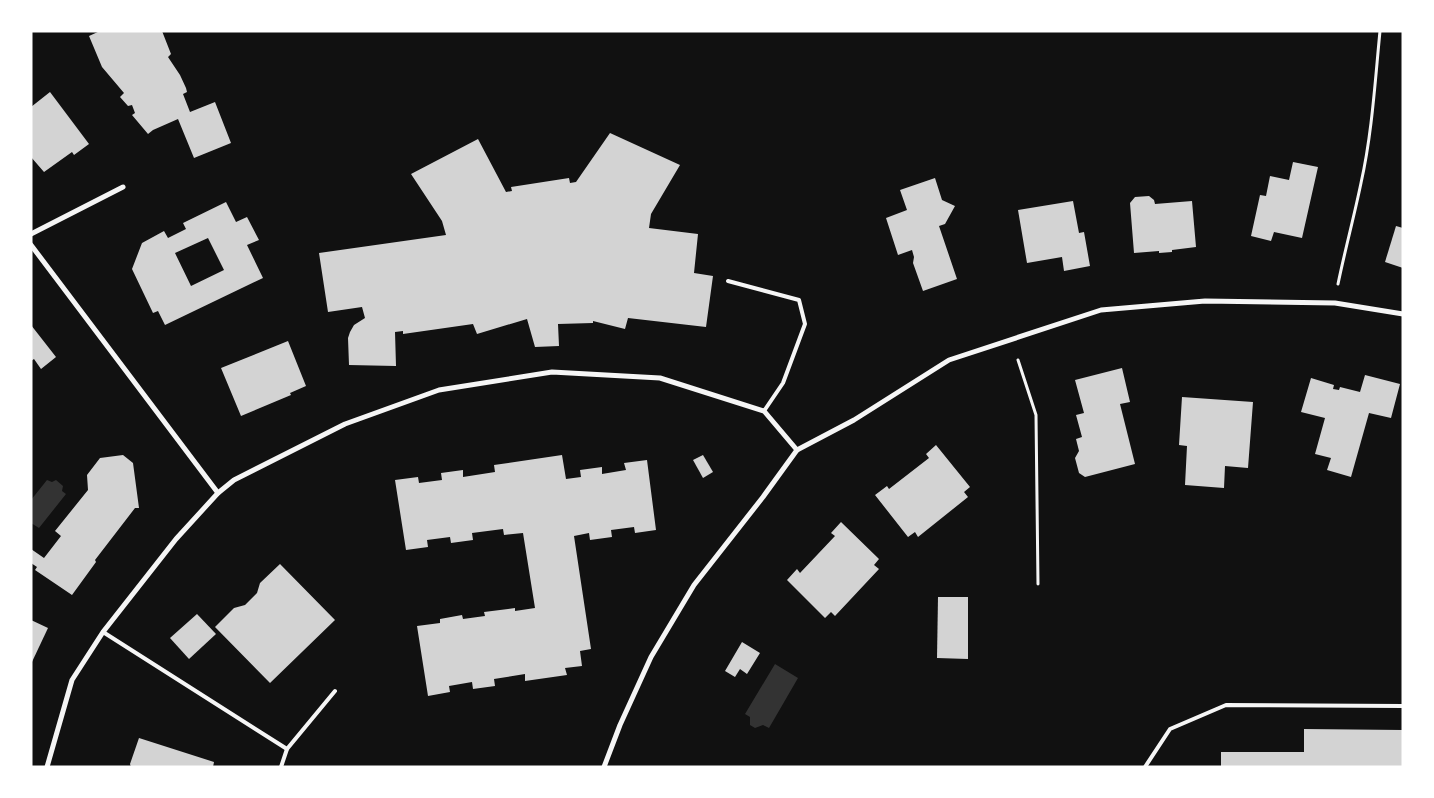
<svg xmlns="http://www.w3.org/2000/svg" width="1434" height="798" viewBox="0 0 1434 798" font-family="Helvetica,sans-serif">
  <rect width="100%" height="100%" fill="#111"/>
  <g fill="#333">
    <path d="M 47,480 L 52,482 L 56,480 L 63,486 L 62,491 L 66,494 L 39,528 L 31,523 L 31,500 Z"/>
    <path d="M 775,664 L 798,678 L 769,728 L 763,725 L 755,728 L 750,725 L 750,717 L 745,714 Z"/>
  </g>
  <g fill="#d3d3d3" fill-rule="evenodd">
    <path d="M 100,31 L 162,31 L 171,54 L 168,57 L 180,75 L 186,88 L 187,92 L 183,94 L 190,112 L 215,102 L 231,143 L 194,158 L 178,119 L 153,130 L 148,134 L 132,115 L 135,113 L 132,105 L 128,106 L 120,97 L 124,93 L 102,67 L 89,36 Z"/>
    <path d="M 50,92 L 89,144 L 74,155 L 72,152 L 44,172 L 31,157 L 31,107 Z"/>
    <path d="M 610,133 L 680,165 L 651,214 L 649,228 L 698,234 L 694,273 L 713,276 L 706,327 L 628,318 L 625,329 L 593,321 L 593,323 L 558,324 L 559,346 L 535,347 L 527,319 L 477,334 L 473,324 L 403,334 L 403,331 L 395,332 L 396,366 L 349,365 L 348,338 L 350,332 L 354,325 L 365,318 L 362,307 L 328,312 L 319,253 L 446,235 L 442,221 L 411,174 L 478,139 L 506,192 L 512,191 L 511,187 L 569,178 L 570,183 L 576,182 Z"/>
    <path d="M 1293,162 L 1318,167 L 1302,238 L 1274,232 L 1271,241 L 1251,236 L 1260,195 L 1266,196 L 1270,176 L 1289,180 Z"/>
    <path d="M 935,178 L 942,200 L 955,206 L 945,224 L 939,226 L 957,279 L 923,291 L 913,263 L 914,257 L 912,250 L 898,255 L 886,218 L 907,210 L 900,190 Z"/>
    <path d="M 1149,196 L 1154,200 L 1155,204 L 1192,201 L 1196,247 L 1172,250 L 1172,252 L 1159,253 L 1159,251 L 1134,253 L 1130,203 L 1135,197 Z"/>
    <path d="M 1073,201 L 1079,233 L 1084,232 L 1090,266 L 1064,271 L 1062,257 L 1027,263 L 1018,210 Z"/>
    <path d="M 226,202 L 236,222 L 247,217 L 259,240 L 247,245 L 263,278 L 165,325 L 158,311 L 153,313 L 132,269 L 142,243 L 164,231 L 168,238 L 186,229 L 183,223 ZM 208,238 L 224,270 L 191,286 L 175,253 Z"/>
    <path d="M 1396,226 L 1403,228 L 1403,268 L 1385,262 Z"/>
    <path d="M 31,325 L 56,357 L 41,369 L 34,359 L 31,361 Z"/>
    <path d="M 288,341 L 306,386 L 290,393 L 291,395 L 241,416 L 221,368 Z"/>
    <path d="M 1122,368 L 1130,402 L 1120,404 L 1135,464 L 1085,477 L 1079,473 L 1075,458 L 1079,451 L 1076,439 L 1082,437 L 1076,415 L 1084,413 L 1075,380 Z"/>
    <path d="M 1365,375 L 1400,384 L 1391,418 L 1369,413 L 1351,477 L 1327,470 L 1331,458 L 1315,454 L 1325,418 L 1301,412 L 1311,378 L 1334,385 L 1333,389 L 1339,390 L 1340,387 L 1360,392 Z"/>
    <path d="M 1182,397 L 1253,402 L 1248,468 L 1225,466 L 1224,488 L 1185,485 L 1187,446 L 1179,445 Z"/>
    <path d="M 936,445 L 970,487 L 964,492 L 968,497 L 918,537 L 915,532 L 908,537 L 875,495 L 887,486 L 889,489 L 929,458 L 926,454 Z"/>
    <path d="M 123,455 L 133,463 L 139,508 L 135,508 L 95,560 L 96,562 L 72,595 L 35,570 L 37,567 L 31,563 L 31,549 L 44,558 L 61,536 L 55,531 L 88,490 L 87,475 L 100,458 Z"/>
    <path d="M 562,455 L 566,479 L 581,477 L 580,470 L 602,467 L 602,474 L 626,470 L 624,463 L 647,460 L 656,530 L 635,533 L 634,527 L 611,530 L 612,537 L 590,540 L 589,533 L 574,536 L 591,649 L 580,651 L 582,666 L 565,668 L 567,675 L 525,681 L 525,674 L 494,679 L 495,686 L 473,689 L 472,682 L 449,686 L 450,692 L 428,696 L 417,626 L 440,623 L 440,619 L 462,615 L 463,619 L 485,616 L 484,612 L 515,608 L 515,611 L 535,608 L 523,533 L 504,535 L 503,529 L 472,533 L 473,540 L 451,543 L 450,537 L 427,540 L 428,547 L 406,550 L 395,480 L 418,477 L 419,483 L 442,480 L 441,473 L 463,470 L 463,477 L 495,472 L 494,465 Z"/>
    <path d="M 703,455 L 713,472 L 703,478 L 693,460 Z"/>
    <path d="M 841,522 L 879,559 L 874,565 L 879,569 L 835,616 L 831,612 L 825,618 L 787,580 L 797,569 L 800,573 L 835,536 L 831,533 Z"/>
    <path d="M 280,564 L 335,620 L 270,683 L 215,627 L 234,608 L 245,605 L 257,593 L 260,583 Z"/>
    <path d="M 938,597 L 968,597 L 968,659 L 937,658 Z"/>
    <path d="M 197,614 L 216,634 L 189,659 L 170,638 Z"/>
    <path d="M 31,620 L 48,628 L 31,664 Z"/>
    <path d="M 742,642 L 760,653 L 747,674 L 740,669 L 735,677 L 725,671 Z"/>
    <path d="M 1304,729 L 1403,730 L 1403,767 L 1221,767 L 1221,752 L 1304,752 Z"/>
    <path d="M 139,738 L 214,762 L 213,767 L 131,767 L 130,764 Z"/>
  </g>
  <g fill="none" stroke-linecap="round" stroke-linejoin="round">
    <g stroke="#f5f5f5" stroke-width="3">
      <path d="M 1338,284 C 1345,250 1354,217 1361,183 C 1372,134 1375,82 1380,31"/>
      <path d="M 1018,360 L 1036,415 L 1038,584"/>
    </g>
    <g stroke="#f5f5f5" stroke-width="4">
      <path d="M 728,281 L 799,300 L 805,324 L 783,383 L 764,411"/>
      <path d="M 103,632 L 287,749"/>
      <path d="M 281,767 L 287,749 L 335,691"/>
      <path d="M 1145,767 L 1170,729 L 1226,705 L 1403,706"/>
    </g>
    <g stroke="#f5f5f5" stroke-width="5">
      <path d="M 31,234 L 123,187"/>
      <path d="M 31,245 L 218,493"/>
      <path d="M 47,767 L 72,680 L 103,632 L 176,539 L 218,493 L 234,480 L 345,424 L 439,390 L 552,372 L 660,378 L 764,411 L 797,450"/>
      <path d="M 604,767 L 620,725 L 651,657 L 694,585 L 763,497 L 797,450 L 854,420 L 949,360 L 1101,310 L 1205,301 L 1335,303 L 1403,314"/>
    </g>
  </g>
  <rect width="1434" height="798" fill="none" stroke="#ffffff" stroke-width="65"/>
</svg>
